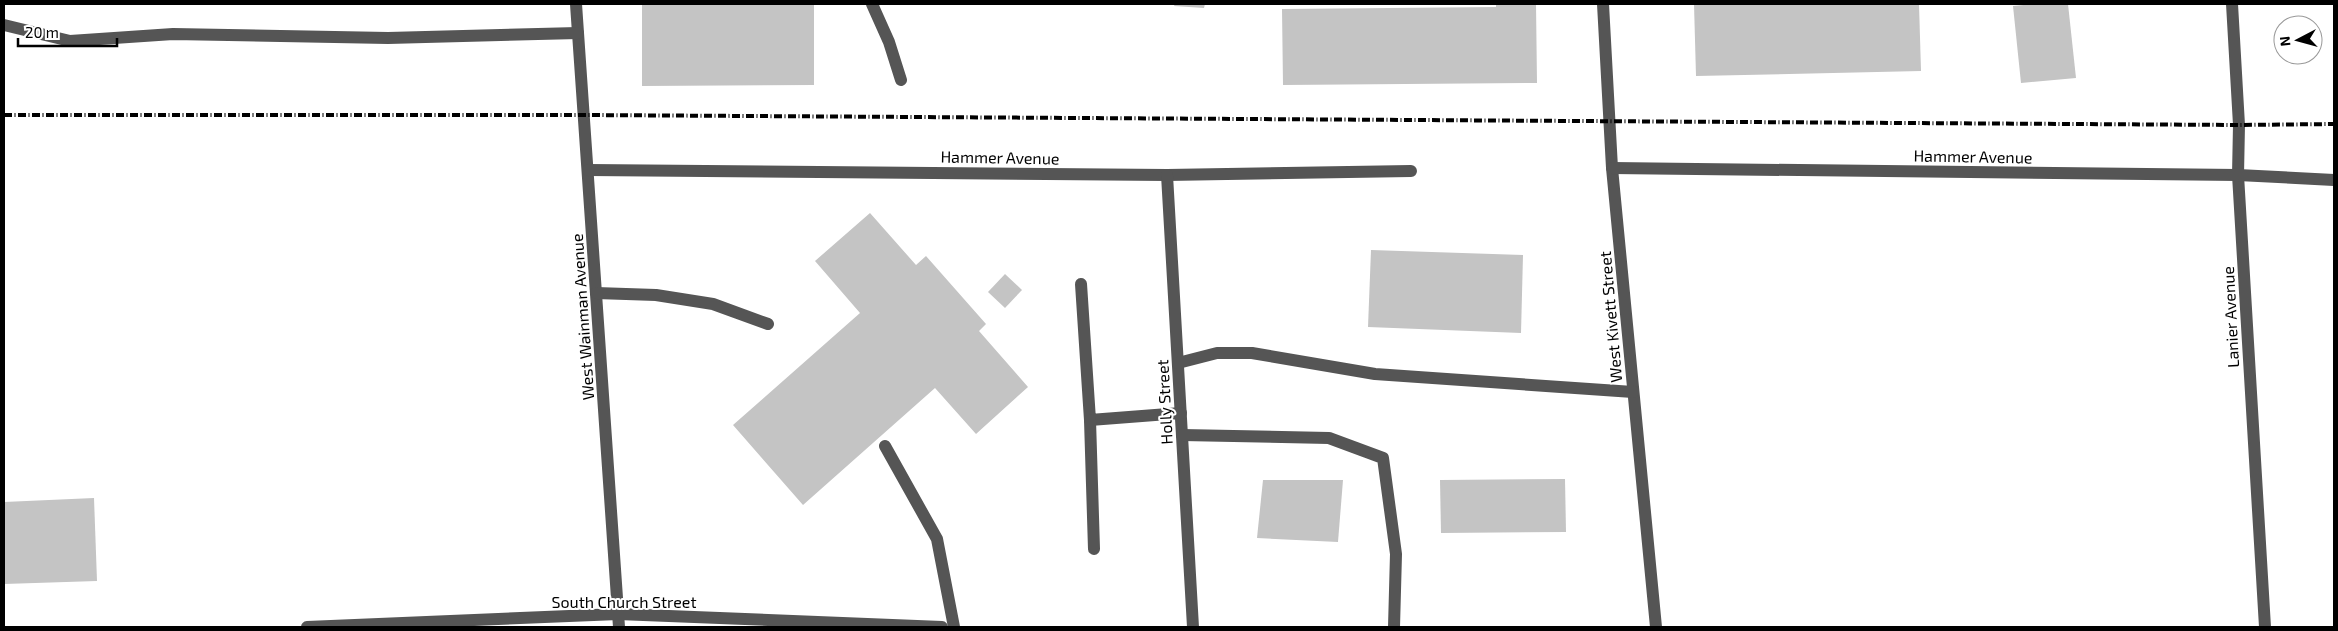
<svg xmlns="http://www.w3.org/2000/svg" width="2338" height="631" viewBox="0 0 2338 631" font-family="'Exo 2',sans-serif">
  <rect width="100%" height="100%" fill="#fff"/>
  <g fill="#c4c4c4">
    <path d="M 642,4 L 814,4 L 814,85 L 642,86 Z"/>
    <path d="M 1175,4 L 1205,4 L 1204,8 L 1174,6 Z"/>
    <path d="M 1496,4 L 1536,4 L 1537,83 L 1283,85 L 1282,9 L 1496,7 Z"/>
    <path d="M 1694,4 L 1919,4 L 1921,71 L 1696,76 Z"/>
    <path d="M 2034,4 L 2068,4 L 2076,78 L 2021,83 L 2013,6 Z"/>
    <path d="M 870,213 L 916,265 L 926,256 L 986,324 L 979,331 L 1028,387 L 976,434 L 935,388 L 803,505 L 733,425 L 860,313 L 815,261 Z"/>
    <path d="M 1371,250 L 1523,255 L 1521,333 L 1368,327 Z"/>
    <path d="M 1005,274 L 1022,290 L 1005,308 L 988,292 Z"/>
    <path d="M 1565,479 L 1566,532 L 1441,533 L 1440,480 Z"/>
    <path d="M 1263,480 L 1343,480 L 1338,542 L 1257,538 Z"/>
    <path d="M 94,498 L 97,581 L 4,584 L 4,502 Z"/>
  </g>
  <g fill="none" stroke-linecap="round" stroke-linejoin="round">
    <g stroke="#555" stroke-width="12">
      <path d="M 576,4 L 619,627"/>
      <path d="M 872,4 L 889,42 L 901,80"/>
      <path d="M 1603,4 L 1612,168 L 1656,627"/>
      <path d="M 2232,4 L 2239,125 L 2238,175 L 2265,627"/>
      <path d="M 4,25 L 70,41 L 173,34 L 388,38 L 578,33"/>
      <path d="M 1612,168 L 2238,175 L 2334,180"/>
      <path d="M 588,170 L 1167,175 L 1411,171"/>
      <path d="M 1167,175 L 1193,627"/>
      <path d="M 1081,284 L 1090,420 L 1181,413"/>
      <path d="M 596,293 L 656,295 L 713,304 L 768,324"/>
      <path d="M 1178,363 L 1217,353 L 1252,353 L 1375,374 L 1633,392"/>
      <path d="M 1090,420 L 1094,549"/>
      <path d="M 1182,435 L 1329,438 L 1383,458 L 1396,554 L 1394,627"/>
      <path d="M 885,446 L 937,539 L 954,627"/>
      <path d="M 307,627 L 618,614 L 942,627"/>
    </g>
    <path stroke="#000" stroke-width="4" stroke-dasharray="8 2.5 1 2.5" stroke-linecap="butt" d="M 4,115 L 584,115 L 2239,125 L 2334,124"/>
  </g>
  <g text-anchor="middle" dominant-baseline="central" stroke-width="4" stroke-linejoin="round" paint-order="stroke">
    <g font-size="16" fill="#000" stroke="#fff">
      <text transform="translate(1973 156) rotate(1)">Hammer Avenue</text>
      <text transform="translate(1000 157) rotate(1)">Hammer Avenue</text>
      <text transform="translate(582 317) rotate(-94)">West Wainman Avenue</text>
      <text transform="translate(1610 317) rotate(-95)">West Kivett Street</text>
      <text transform="translate(2230 317) rotate(-93)">Lanier Avenue</text>
      <text transform="translate(1164 402) rotate(-93)">Holly Street</text>
      <text x="624" y="601">South Church Street</text>
    </g>
  </g>
  <rect width="2338" height="631" fill="none" stroke="#000000" stroke-width="10"/>
  <g transform="translate(2298 40) rotate(264)"><circle r="24" fill="#ffffff" stroke="#999999"/>
  <path d="M0-4L9 19L0 12L-9 19Z" fill="#000000"/>
  <text y="-8" font-size="14" font-weight="bold" text-anchor="middle" fill="#000000">N</text>
  </g>
  <path d="M18 38v8h99v-8" fill="none" stroke="#000000" stroke-width="2.5"/>
  <text x="25" y="38" font-size="15" fill="#000000" stroke="#ffffff" stroke-width="4" paint-order="stroke">20 m</text>
</svg>
